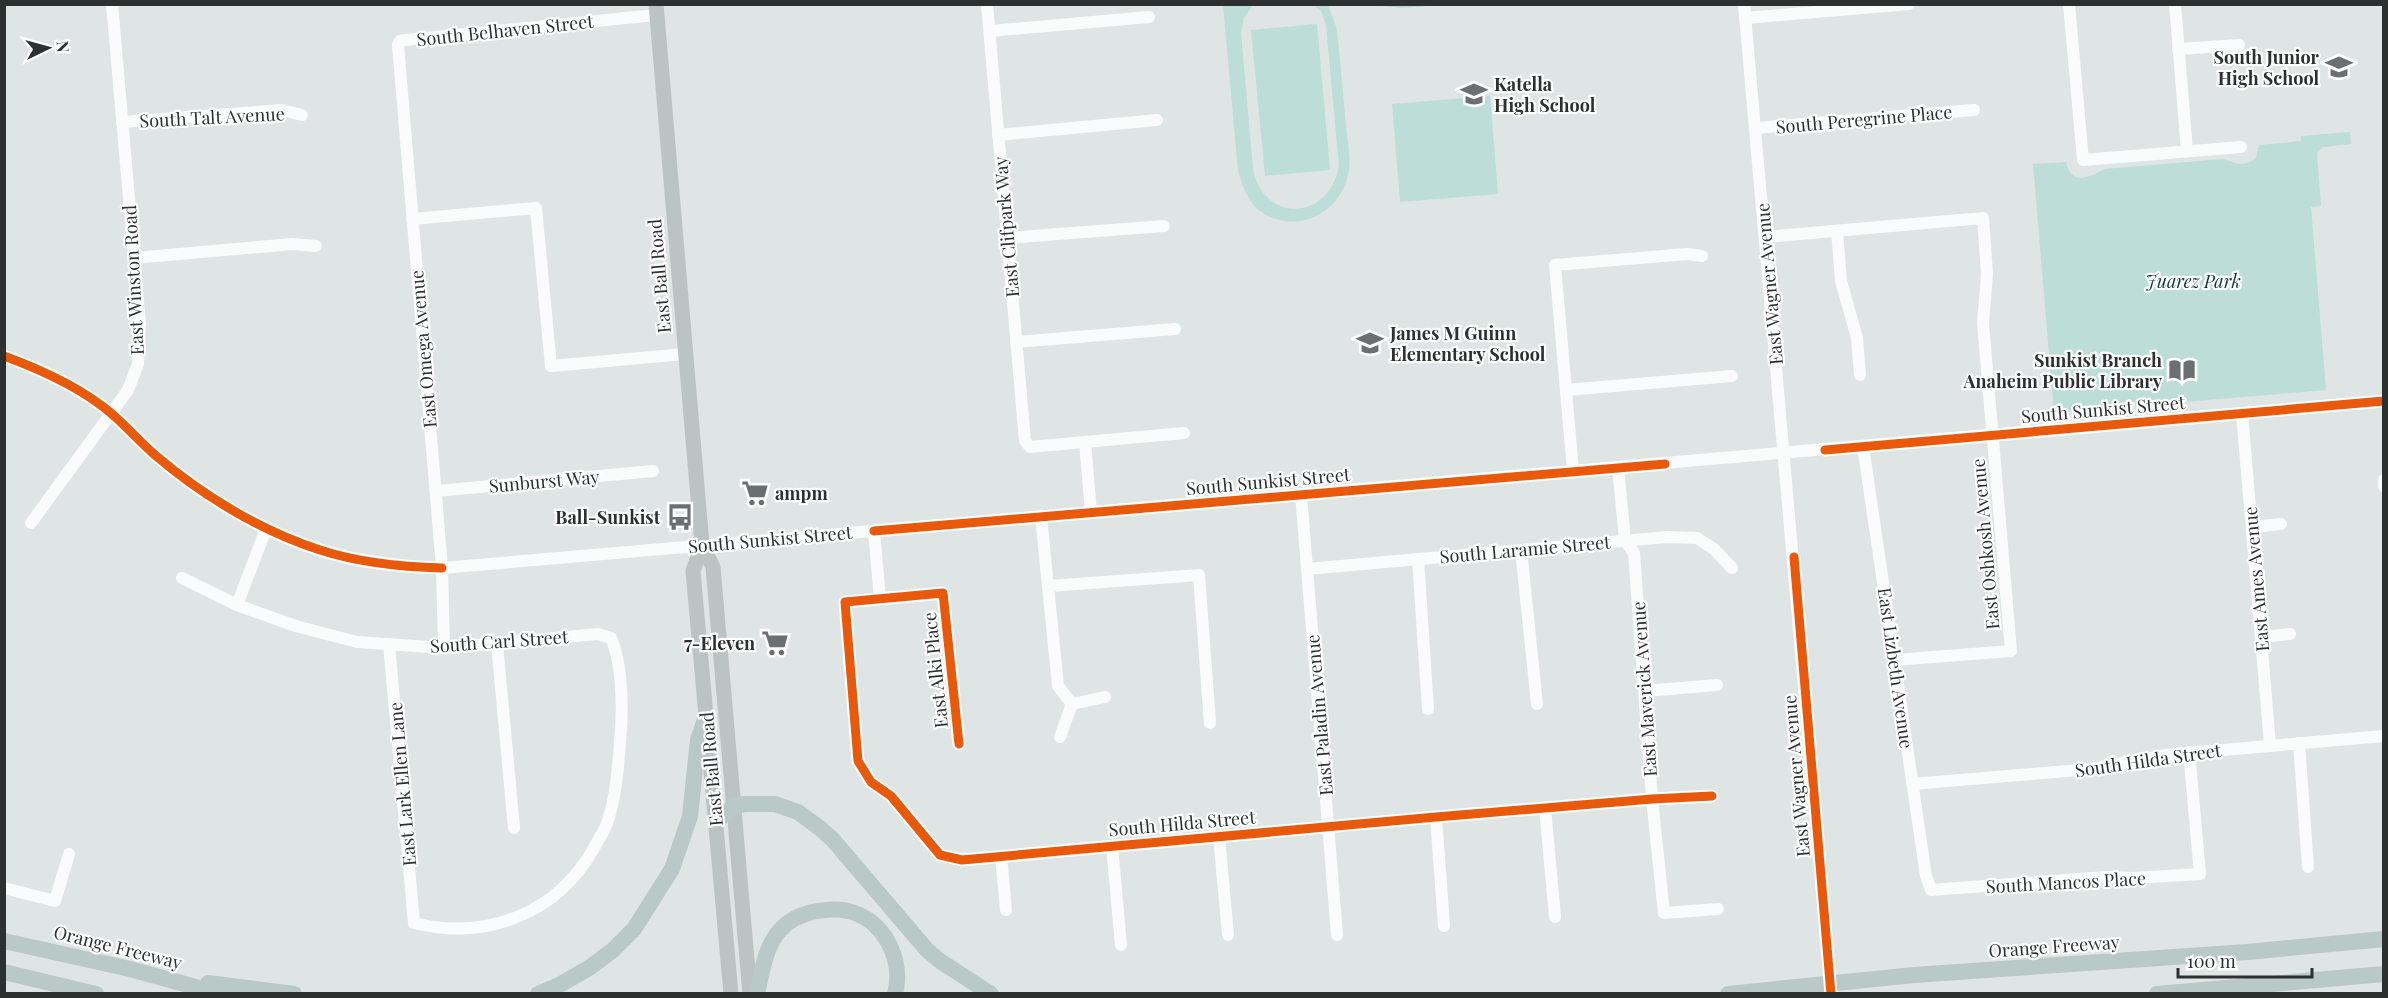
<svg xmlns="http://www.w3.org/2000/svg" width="2388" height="998" viewBox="0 0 2388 998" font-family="'Playfair Display',serif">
  <rect width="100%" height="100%" fill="#dee5e4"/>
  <g fill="#bdddd8">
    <path d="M 1223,5 L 1253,5 L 1244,18 L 1241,32 L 1253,169 C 1264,224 1329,221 1339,166 L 1326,25 L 1321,11 L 1314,5 L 1328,5 L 1337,29 C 1340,61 1343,93 1346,125 C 1347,139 1351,156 1349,170 C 1344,203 1314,228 1280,220 C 1253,214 1245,195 1238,171 Z"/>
    <path d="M 1441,5 L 1402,8 L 1373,5 L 1441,4 Z"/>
    <path d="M 1317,24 L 1330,170 L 1265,176 L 1251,30 Z"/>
    <path d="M 1490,96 L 1498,194 L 1400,202 L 1392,104 Z"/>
    <path d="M 2350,132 L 2351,144 L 2323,147 L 2317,153 L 2321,206 L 2311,207 L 2326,390 L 2054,413 L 2033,164 L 2066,162 C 2072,188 2090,176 2105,169 L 2223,159 C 2236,163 2244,168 2256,158 L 2259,145 L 2301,141 L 2301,136 Z"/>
  </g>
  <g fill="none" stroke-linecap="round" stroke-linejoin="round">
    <g stroke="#fafbfb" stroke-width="12">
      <path d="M 987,4 L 1025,441 L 1030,447 L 1184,433"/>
      <path d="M 1744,4 L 1831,994"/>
      <path d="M 2069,4 L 2083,160 L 2241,147"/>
      <path d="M 2175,4 L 2187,151"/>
      <path d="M 1745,18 L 1909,4"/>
      <path d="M 990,31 L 1149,17"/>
      <path d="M 2178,49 L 2239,45"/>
      <path d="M 122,122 L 282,110 L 302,115"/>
      <path d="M 1755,128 L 1974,110"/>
      <path d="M 998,135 L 1157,120"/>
      <path d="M 412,219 L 536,208 L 551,366 L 685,354"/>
      <path d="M 1837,231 L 1841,281 L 1857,338 L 1860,375"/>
      <path d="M 1765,237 L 1983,218 L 1987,274 L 1983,323 L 2011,651 L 1894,660"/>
      <path d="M 1007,238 L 1164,226"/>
      <path d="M 134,258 L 292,244 L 316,246"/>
      <path d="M 1016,342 L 1175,329"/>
      <path d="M 4,356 C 42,370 82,388 112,414 C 127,427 140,442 155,455 C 203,496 261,531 320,550 C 357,562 403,567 442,568 L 2384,401"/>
      <path d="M 1566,390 L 1732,376"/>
      <path d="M 2242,413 L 2270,745"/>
      <path d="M 1085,442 L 1091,512"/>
      <path d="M 1863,446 L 1926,876 L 1931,890 L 2106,877 L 2133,878 L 2200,874 L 2189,752"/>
      <path d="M 1618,468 L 1625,540 L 1634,553 L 1652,799 L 1664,913 L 1718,909"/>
      <path d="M 1573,471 L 1555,265 L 1687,254 L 1702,256"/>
      <path d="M 2384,480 L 2384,486"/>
      <path d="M 436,491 L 653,471"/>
      <path d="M 1301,495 L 1337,935"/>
      <path d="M 1041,517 L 1058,686 L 1072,704"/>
      <path d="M 31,523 L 128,390 L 138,364 L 140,324 L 112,4"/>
      <path d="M 2252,527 L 2281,524"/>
      <path d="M 874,531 L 880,599"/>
      <path d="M 1521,550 L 1537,704"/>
      <path d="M 1418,559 L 1428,709"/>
      <path d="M 1307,569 L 1667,537 L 1697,538 L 1714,549 L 1732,568"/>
      <path d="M 182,578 L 237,605 L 296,626 L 357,642 L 444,648 L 598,634 L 611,638 C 623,666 623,712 620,742 C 618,768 616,798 607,823 C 604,832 598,840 594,848 C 557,914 486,941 414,923 L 389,644"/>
      <path d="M 1049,586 L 1199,575 L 1210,723"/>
      <path d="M 237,605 L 266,529"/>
      <path d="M 2261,637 L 2290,634"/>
      <path d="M 497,644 L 514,828"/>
      <path d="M 444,648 L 442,568 L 398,45 L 400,41 L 405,40 L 656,15"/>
      <path d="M 1645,691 L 1717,685"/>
      <path d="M 1060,737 L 1072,704 L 1105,697"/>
      <path d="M 2299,743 L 2308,867"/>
      <path d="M 959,744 L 943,593 L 845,602 L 858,761 L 871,782 L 891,796 L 940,855 L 962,860 L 1436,817 L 1652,799 L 1712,796"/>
      <path d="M 1912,784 L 2091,769 L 2166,755 L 2384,736"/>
      <path d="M 1545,808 L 1555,917"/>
      <path d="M 1436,817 L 1444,926"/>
      <path d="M 1219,836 L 1228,935"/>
      <path d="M 1112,846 L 1121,945"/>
      <path d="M 1001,856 L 1006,910"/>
      <path d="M 4,888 L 55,901 L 69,854"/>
    </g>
    <g stroke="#bbc4c3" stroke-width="15">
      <path d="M 656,4 L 702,545 L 713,567 L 750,994"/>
      <path d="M 702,545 L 693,571 L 731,994"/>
    </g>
    <g stroke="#b8c9c7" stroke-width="16">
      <path d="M 716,822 L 733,806 L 745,804 L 775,804 L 798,812 L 821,829 L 833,840 L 927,950 L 940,961 L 991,994"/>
      <path d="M 4,941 L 130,969 L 221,994"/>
      <path d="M 4,972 L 96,994"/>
      <path d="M 208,983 L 294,994"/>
      <path d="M 538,994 L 561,984 L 589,968 L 613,950 L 634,929 L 672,869 L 690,816 L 698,740 L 706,717"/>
      <path d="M 757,994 C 762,972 765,947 780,930 C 788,921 800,915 812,912 C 823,910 836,908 848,911 C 884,919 904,960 895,994"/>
      <path d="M 1728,994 L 1914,975 L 2247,952 L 2384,939"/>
      <path d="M 2157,994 L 2384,974"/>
    </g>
    <defs>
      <g id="cycleway">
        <path d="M 4,356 C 42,370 82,388 112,414 C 127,427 140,442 155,455 C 203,496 261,531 320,550 C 357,562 403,567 442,568"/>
        <path d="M 1825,450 L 2384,401"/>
        <path d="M 874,531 L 1665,464"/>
        <path d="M 1794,557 L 1831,994"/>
        <path d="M 959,744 L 943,593 L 845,602 L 858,761 L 871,782 L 891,796 L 940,855 L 962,860 L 1436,817 L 1652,799 L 1712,796"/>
      </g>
    </defs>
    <use href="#cycleway" stroke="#fff" stroke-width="13"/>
    <use href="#cycleway" stroke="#e8590c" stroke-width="9"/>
  </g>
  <defs>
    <symbol id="school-bare" viewBox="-9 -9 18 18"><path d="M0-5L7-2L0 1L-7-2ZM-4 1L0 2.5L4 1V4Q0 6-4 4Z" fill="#6a706f" stroke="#fff" stroke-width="2.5" paint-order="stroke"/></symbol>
    <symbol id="library-bare" viewBox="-9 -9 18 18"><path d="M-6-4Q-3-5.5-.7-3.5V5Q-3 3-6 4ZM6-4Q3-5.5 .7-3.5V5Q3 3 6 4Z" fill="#6a706f" stroke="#fff" stroke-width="2.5" paint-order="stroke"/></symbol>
    <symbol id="supermarket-bare" viewBox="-9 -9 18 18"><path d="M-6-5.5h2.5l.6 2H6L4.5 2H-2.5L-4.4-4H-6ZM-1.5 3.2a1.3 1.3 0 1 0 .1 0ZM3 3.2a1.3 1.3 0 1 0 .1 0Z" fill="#6a706f" stroke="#fff" stroke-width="2.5" paint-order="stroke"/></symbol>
    <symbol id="bus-bare" viewBox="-9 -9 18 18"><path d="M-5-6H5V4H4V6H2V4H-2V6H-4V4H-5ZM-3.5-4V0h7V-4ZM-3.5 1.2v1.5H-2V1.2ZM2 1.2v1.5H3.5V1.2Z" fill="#6a706f" stroke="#fff" stroke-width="2.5" paint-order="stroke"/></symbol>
  </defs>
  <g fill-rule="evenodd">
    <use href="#school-bare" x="2320" y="48" width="38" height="38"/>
    <use href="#school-bare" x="1455" y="75" width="38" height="38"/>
    <use href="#school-bare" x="1351" y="324" width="38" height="38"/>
    <use href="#library-bare" x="2163" y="351" width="38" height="38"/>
    <use href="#supermarket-bare" x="736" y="474" width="38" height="38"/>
    <use href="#bus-bare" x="661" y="498" width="38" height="38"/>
    <use href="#supermarket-bare" x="756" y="624" width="38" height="38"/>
  </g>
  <g text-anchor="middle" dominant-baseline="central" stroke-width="4.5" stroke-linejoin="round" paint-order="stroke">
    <g font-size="18" fill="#2c3130" stroke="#fff">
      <text transform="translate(505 30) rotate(-6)">South Belhaven Street</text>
      <text transform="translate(212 117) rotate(-3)">South Talt Avenue</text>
      <text transform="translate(1864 119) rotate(-5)">South Peregrine Place</text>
      <text transform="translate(1006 227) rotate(-95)">East Clifpark Way</text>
      <text transform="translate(659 276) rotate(-95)">East Ball Road</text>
      <text transform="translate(133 280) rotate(-93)">East Winston Road</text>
      <text transform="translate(1769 284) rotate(-95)">East Wagner Avenue</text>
      <text transform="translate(423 349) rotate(-95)">East Omega Avenue</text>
      <text transform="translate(2103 409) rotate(-5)">South Sunkist Street</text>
      <text transform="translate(544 481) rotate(-5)">Sunburst Way</text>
      <text transform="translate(1268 481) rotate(-5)">South Sunkist Street</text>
      <text transform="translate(770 539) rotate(-5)">South Sunkist Street</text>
      <text transform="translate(1985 544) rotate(-95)">East Oshkosh Avenue</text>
      <text transform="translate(1525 549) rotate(-5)">South Laramie Street</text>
      <text transform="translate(2256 579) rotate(-95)">East Ames Avenue</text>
      <text transform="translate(499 641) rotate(-4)">South Carl Street</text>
      <text transform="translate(1896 668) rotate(82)">East Lizbeth Avenue</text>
      <text transform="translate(935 670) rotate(-96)">East Alki Place</text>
      <text transform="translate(1644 689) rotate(-94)">East Maverick Avenue</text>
      <text transform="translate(1319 715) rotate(-95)">East Paladin Avenue</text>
      <text transform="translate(2148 760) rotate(-8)">South Hilda Street</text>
      <text transform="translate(711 769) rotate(-95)">East Ball Road</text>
      <text transform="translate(1796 776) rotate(-95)">East Wagner Avenue</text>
      <text transform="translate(402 784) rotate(-95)">East Lark Ellen Lane</text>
      <text transform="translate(1182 823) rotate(-5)">South Hilda Street</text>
      <text transform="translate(2066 882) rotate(-3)">South Mancos Place</text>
      <text transform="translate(2054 946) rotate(-4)">Orange Freeway</text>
      <text transform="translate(118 947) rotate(14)">Orange Freeway</text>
    </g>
    <g font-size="18" font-weight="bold" fill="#2c3130" stroke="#fff" text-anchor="end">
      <text x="2319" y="57">South Junior<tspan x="2319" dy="21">High School</tspan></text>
      <text x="1494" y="84" text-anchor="start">Katella<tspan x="1494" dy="21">High School</tspan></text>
      <text x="1390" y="333" text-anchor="start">James M Guinn<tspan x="1390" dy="21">Elementary School</tspan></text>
      <text x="2162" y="360">Sunkist Branch<tspan x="2162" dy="21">Anaheim Public Library</tspan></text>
      <text x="775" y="493" text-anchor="start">ampm</text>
      <text x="660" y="517">Ball-Sunkist</text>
      <text x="755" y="643">7-Eleven</text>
    </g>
    <g font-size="18" font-style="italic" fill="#0e3934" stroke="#fff">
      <text x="2193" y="281">Juarez Park</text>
    </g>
  </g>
  <rect width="2388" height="998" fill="none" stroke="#2c3130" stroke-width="12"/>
  <g transform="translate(48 48) rotate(85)" stroke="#ffffff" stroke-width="4.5" paint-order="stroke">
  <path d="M0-4.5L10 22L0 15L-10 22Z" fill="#2c3130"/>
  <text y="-9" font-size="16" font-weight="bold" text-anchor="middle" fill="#2c3130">N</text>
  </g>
  <path d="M2178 968v9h134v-9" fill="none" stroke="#2c3130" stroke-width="3"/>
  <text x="2187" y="968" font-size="18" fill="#2c3130" stroke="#ffffff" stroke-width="4.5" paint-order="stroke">100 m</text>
</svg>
